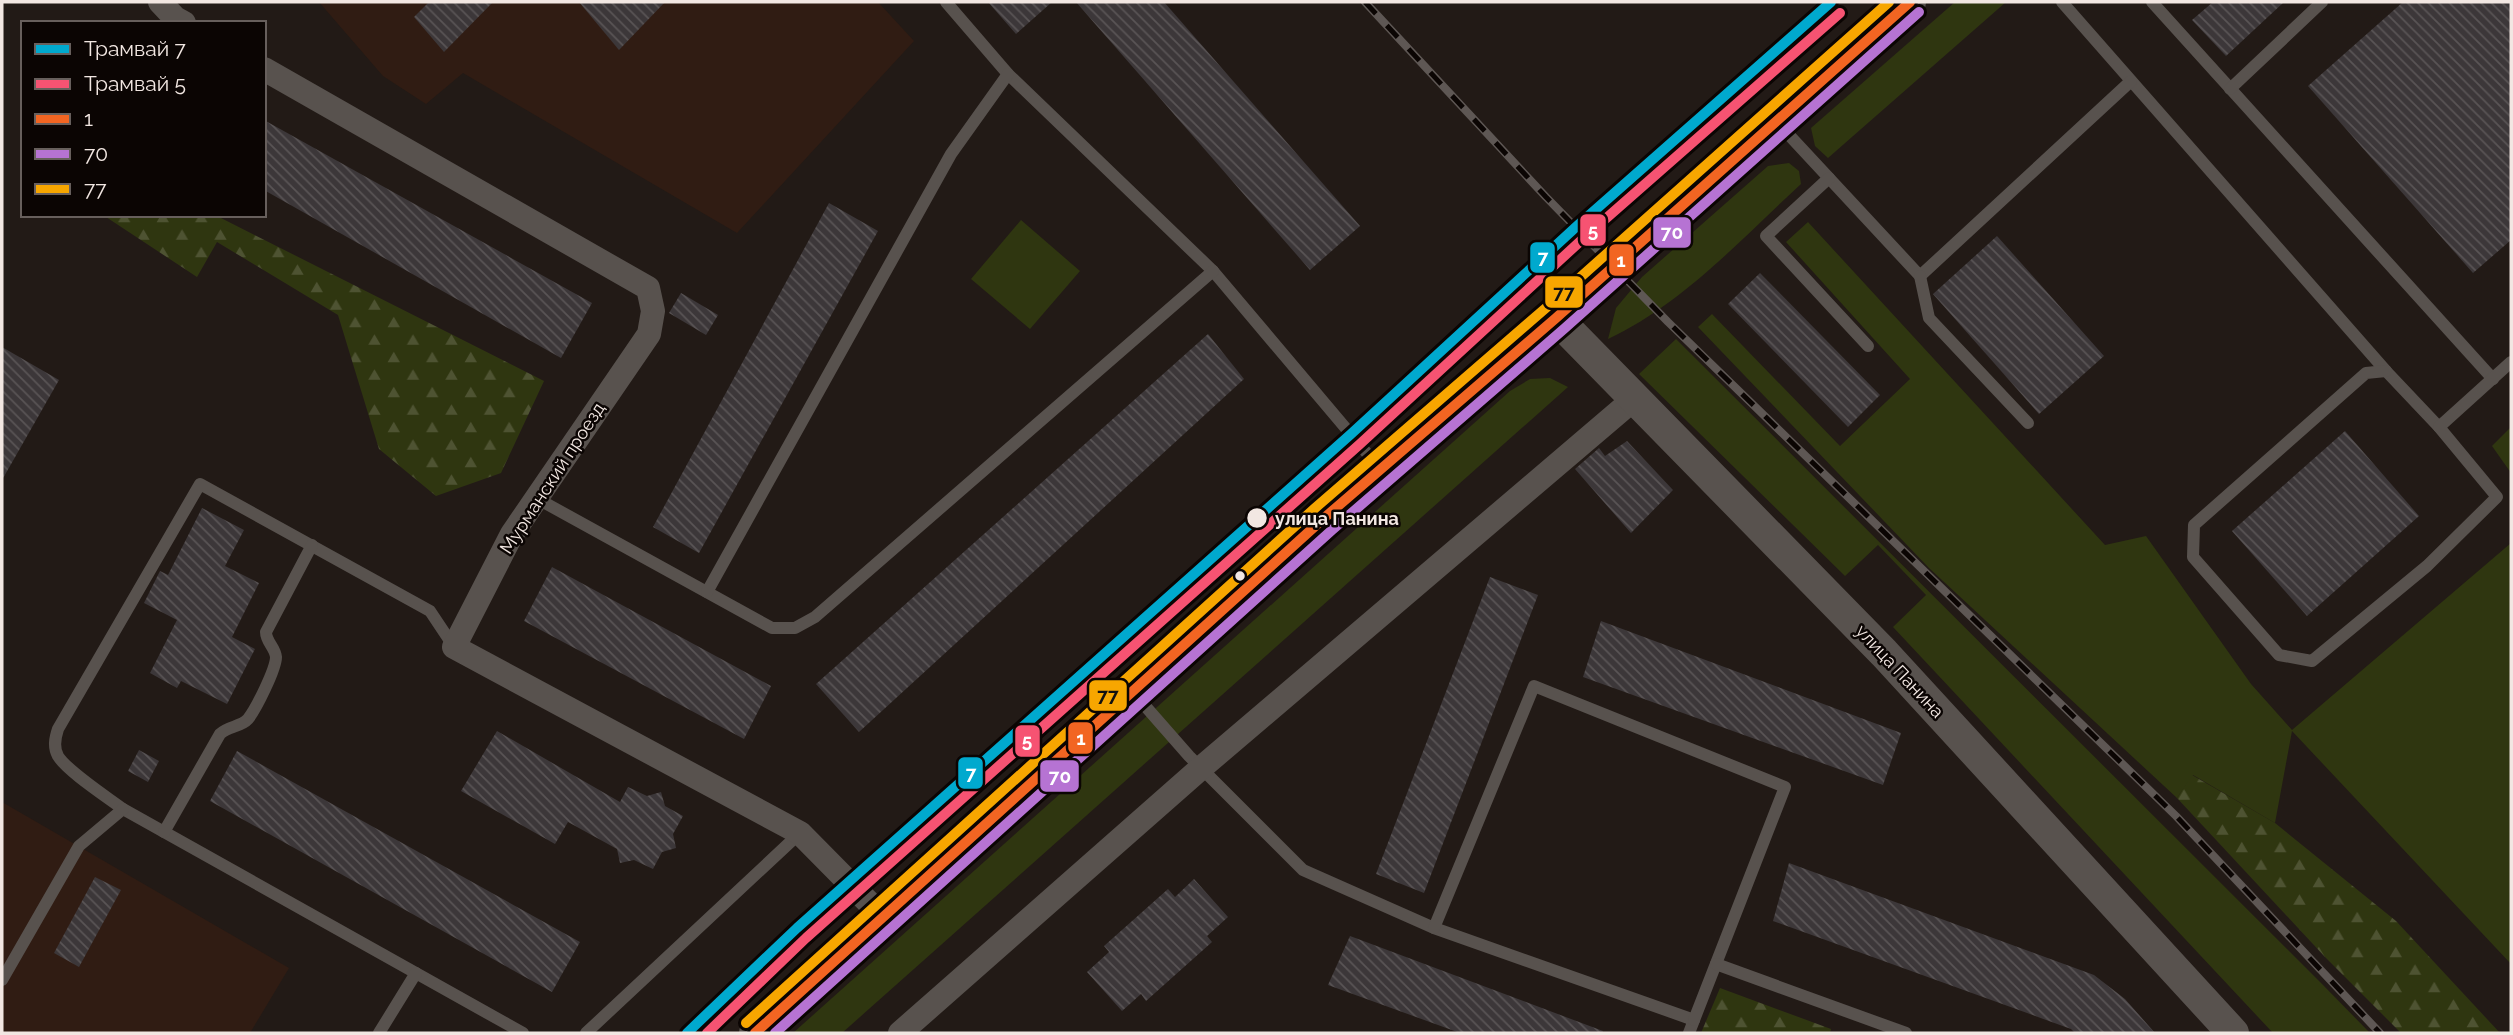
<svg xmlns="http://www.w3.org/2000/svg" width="2513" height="1035" viewBox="0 0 2513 1035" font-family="Raleway,sans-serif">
  <defs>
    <pattern id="forest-firs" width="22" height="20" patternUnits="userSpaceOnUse" patternTransform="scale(1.75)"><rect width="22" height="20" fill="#2f3610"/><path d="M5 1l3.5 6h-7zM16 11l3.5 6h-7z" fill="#4e5332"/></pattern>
    <pattern id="building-back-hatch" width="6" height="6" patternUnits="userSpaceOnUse" patternTransform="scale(1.75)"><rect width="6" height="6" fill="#3c3739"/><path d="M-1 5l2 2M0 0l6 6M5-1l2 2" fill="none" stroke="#595455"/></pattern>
  </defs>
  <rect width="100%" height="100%" fill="#221a16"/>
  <g fill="#301c13">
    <path d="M 319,2 L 878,2 L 914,41 L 737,233 L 463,73 L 426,104 L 383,76 Z"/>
    <path d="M 2,802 L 289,968 L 250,1033 L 2,1033 Z"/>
  </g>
  <g fill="#2f3610">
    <path d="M 1955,2 L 2006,2 L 1828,158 L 1815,146 L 1811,128 Z"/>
    <path d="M 1789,163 L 1799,171 L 1801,184 C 1741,239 1683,304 1608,339 L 1616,308 L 1642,277 L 1768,166 Z"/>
    <path d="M 1021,220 L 1080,271 L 1030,329 L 971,279 Z"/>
    <path d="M 1808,222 L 2105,545 L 2146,536 L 2251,684 L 2292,730 L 2511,543 L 2511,964 L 2292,731 L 2275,823 L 2193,775 L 2177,798 L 1929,568 L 1698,327 L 1712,314 L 1840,446 L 1910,379 L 1786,242 Z"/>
    <path d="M 1676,339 L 2324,986 L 2370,1033 L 2273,1033 L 1893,627 L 1926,595 L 1878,545 L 1845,576 L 1639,374 Z"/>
    <path d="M 1550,378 L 1568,387 L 842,1033 L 793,1033 L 1510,391 L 1530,379 Z"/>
    <path d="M 2511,427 L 2511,473 L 2492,446 Z"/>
  </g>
  <g fill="url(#forest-firs)">
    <path d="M 103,215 L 215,215 L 544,381 L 501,473 L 436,496 L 379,449 L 338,315 L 217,242 L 197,277 Z"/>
    <path d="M 2192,775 L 2275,823 L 2396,921 L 2500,1033 L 2401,1033 L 2325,957 L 2177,798 Z"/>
    <path d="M 1720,988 L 1831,1029 L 1830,1033 L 1701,1033 Z"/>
  </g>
  <g fill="url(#building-back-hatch)">
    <path d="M 429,2 L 493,2 L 444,52 L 414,17 Z"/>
    <path d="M 579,2 L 665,2 L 619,50 Z"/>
    <path d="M 988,2 L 1052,2 L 1016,34 Z"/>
    <path d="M 1076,2 L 1164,2 L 1360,226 L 1310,270 Z"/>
    <path d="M 2213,2 L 2284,2 L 2226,56 L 2192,20 Z"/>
    <path d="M 2403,2 L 2511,2 L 2511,240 L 2473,273 L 2308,86 Z"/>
    <path d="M 264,120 L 592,303 L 561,358 L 264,190 Z"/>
    <path d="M 829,203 L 878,231 L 699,553 L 653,527 Z"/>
    <path d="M 1997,236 L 2104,356 L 2039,414 L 1933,294 Z"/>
    <path d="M 1760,273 L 1880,395 L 1848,427 L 1728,304 Z"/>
    <path d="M 681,293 L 718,315 L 706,335 L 669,313 Z"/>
    <path d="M 1208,334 L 1244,379 L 859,732 L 816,684 Z"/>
    <path d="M 2,347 L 59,380 L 2,480 Z"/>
    <path d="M 2345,431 L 2419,516 L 2307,616 L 2232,531 Z"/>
    <path d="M 1627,441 L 1673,490 L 1631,533 L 1575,469 L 1599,448 L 1605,456 Z"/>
    <path d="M 202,508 L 244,530 L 225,566 L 259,583 L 232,637 L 255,649 L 227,704 L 181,681 L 177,688 L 150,673 L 177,620 L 144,603 L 160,571 L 168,575 Z"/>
    <path d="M 552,567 L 771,686 L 744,739 L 524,621 Z"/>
    <path d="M 1490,577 L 1538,595 L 1424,893 L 1376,874 Z"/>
    <path d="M 1601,621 L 1901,733 L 1883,785 L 1583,677 Z"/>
    <path d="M 497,731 L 620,802 L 628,787 L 647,796 L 661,792 L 665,806 L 683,816 L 673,834 L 676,848 L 662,852 L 653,869 L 634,860 L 620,863 L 617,849 L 568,822 L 555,844 L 461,791 Z"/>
    <path d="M 139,750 L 159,761 L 148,782 L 128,771 Z"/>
    <path d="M 237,751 L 580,942 L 552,992 L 210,801 Z"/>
    <path d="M 1789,863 L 2094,975 L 2125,999 L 2155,1033 L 2075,1033 L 2071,1029 L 1773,921 Z"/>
    <path d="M 95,877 L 121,890 L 79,967 L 54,953 Z"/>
    <path d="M 1194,879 L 1228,917 L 1207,936 L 1212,942 L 1146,1001 L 1141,994 L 1122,1011 L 1087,972 L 1109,952 L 1104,946 L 1168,889 L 1175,897 Z"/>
    <path d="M 1350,936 L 1603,1031 L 1602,1033 L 1460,1033 L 1328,985 Z"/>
  </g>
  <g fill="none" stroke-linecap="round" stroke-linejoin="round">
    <g stroke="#58524e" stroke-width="12">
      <path d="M 946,2 L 1008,74 L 1213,271 L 1381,470"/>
      <path d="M 2062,2 L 2386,371 L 2439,427"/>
      <path d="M 2152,2 L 2493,379"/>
      <path d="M 2230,89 L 2322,2"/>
      <path d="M 1777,122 L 1920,276 L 2131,81"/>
      <path d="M 1829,178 L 1766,236 L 1868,346"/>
      <path d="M 1920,276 L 1929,318 L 2028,423"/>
      <path d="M 2386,371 L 2366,373 L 2194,525 L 2193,557 L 2279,655 L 2312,661 L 2427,566 L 2497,497 L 2439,427 L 2511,362"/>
      <path d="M 536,498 L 772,628 L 795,628 L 815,617 L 1213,271"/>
      <path d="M 707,592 L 951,154 L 1008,74"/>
      <path d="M 454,647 L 430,611 L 200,484 L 58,729 C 55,738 53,747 58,756 C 67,771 107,797 123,809 L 523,1033"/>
      <path d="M 1132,691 L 1189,756 L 1303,870 L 1434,928 L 1694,1020 L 1689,1033"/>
      <path d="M 164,832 L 220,734 C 228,726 241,727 248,719 C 256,709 276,669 276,657 C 275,647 266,642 266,632 L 312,545"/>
      <path d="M 1434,928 L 1534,686 L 1785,787 L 1694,1020"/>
      <path d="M 1716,964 L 1906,1033"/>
      <path d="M 2,980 L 79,846 L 123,809"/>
      <path d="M 379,1033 L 416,973"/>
      <path d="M 586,1033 L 800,833"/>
    </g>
    <g stroke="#58524e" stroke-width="24">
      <path d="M 160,2 L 175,18 L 184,23"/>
      <path d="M 264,69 L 648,288 L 653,311 L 649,334 L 512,534 L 454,647 L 800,833 L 882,916"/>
      <path d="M 900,1033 L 1201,768 L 1634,399"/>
    </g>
    <g stroke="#58524e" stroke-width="32">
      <path d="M 1556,318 L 1884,653 L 2233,1033"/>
      <path d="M 755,1033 L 882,916 L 1323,519 L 1556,318 L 1910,2"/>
    </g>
    <defs>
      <path id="rail" d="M 1365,2 L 1546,197 L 1668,322 L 2176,816 L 2380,1033"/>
    </defs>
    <use href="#rail" stroke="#5e5754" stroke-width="8"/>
    <use href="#rail" stroke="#0b0503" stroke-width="5" stroke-dasharray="16" stroke-linecap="butt"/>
    <defs>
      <path id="bus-1" d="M 755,1033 L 1323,519 L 1556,318 L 1910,2"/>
      <path id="bus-2" d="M 775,1033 L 1332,530 L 1565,328 L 1919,12"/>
      <path id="bus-3" d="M 746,1023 L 1314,509 L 1547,307 L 1889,2"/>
    </defs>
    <use href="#bus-1" stroke="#0b0503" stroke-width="16"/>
    <use href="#bus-2" stroke="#0b0503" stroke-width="16"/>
    <use href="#bus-3" stroke="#0b0503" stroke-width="16"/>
    <use href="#bus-1" stroke="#f26522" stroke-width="10"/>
    <use href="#bus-2" stroke="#b673d3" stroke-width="10"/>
    <use href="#bus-3" stroke="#f7a600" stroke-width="10"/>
    <defs>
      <path id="tram-1" d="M 687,1033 L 797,928 L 1351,434 L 1577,226 L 1831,2"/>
      <path id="tram-2" d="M 707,1033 L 806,938 L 1360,444 L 1586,236 L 1840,13"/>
    </defs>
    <use href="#tram-1" stroke="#0b0503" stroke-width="16"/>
    <use href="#tram-2" stroke="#0b0503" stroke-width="16"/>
    <use href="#tram-1" stroke="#00a9ce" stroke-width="10"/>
    <use href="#tram-2" stroke="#f65372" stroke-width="10"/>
  </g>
  <g fill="#f2e7e2" stroke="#0b0503" stroke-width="2.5">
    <circle cx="1257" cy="518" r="11"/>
    <circle cx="1240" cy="576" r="6"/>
  </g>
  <g text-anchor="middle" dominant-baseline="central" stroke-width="5" stroke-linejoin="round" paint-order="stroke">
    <g font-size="18" fill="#f2e7e2" stroke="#0b0503">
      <text transform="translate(552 478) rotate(-57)">Мурманский проезд</text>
      <text transform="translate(1900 671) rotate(47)">улица Панина</text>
    </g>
    <g font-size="18" font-weight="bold" fill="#f2e7e2" stroke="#0b0503" text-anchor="start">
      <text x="1275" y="518">улица Панина</text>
    </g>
  </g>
  <g stroke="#0b0503" stroke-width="2.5">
    <rect x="1579" y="213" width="28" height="34" rx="7" fill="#f65372"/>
    <rect x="1652" y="216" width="40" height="33" rx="7" fill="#b673d3"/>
    <rect x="1529" y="241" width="27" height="33" rx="7" fill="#00a9ce"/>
    <rect x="1608" y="243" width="27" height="34" rx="7" fill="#f26522"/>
    <rect x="1544" y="275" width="40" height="34" rx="7" fill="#f7a600"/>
    <rect x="1088" y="679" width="40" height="33" rx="7" fill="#f7a600"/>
    <rect x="1067" y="721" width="27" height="34" rx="7" fill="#f26522"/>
    <rect x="1014" y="724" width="27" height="34" rx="7" fill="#f65372"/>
    <rect x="957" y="756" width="27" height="34" rx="7" fill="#00a9ce"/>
    <rect x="1039" y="759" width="41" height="34" rx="7" fill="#b673d3"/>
  </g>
  <g font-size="19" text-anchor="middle" font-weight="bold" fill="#fff">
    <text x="1593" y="237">5</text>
    <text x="1672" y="239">70</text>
    <text x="1543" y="264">7</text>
    <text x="1621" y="267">1</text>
    <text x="1081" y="745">1</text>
    <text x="1027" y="747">5</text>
    <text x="971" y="780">7</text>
    <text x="1060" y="783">70</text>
  </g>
  <g font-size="19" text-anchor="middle" font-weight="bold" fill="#111">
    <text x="1564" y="299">77</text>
    <text x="1108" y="702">77</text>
  </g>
  <rect width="2513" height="1035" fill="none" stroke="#f2e7e2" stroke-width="7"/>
  <rect x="21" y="21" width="245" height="196" fill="#0b0503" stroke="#675f5c" stroke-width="2"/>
  <rect x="35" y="44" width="35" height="10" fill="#00a9ce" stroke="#675f5c" stroke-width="2"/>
  <text x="84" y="56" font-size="21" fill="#f2e7e2">Трамвай 7</text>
  <rect x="35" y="79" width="35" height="10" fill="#f65372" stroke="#675f5c" stroke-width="2"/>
  <text x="84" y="91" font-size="21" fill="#f2e7e2">Трамвай 5</text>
  <rect x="35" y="114" width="35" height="10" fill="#f26522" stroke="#675f5c" stroke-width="2"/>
  <text x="84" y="126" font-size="21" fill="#f2e7e2">1</text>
  <rect x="35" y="149" width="35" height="10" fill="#b673d3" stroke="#675f5c" stroke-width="2"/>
  <text x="84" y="161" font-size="21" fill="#f2e7e2">70</text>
  <rect x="35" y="184" width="35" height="10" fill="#f7a600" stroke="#675f5c" stroke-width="2"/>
  <text x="84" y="196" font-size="21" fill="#f2e7e2">77</text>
</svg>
